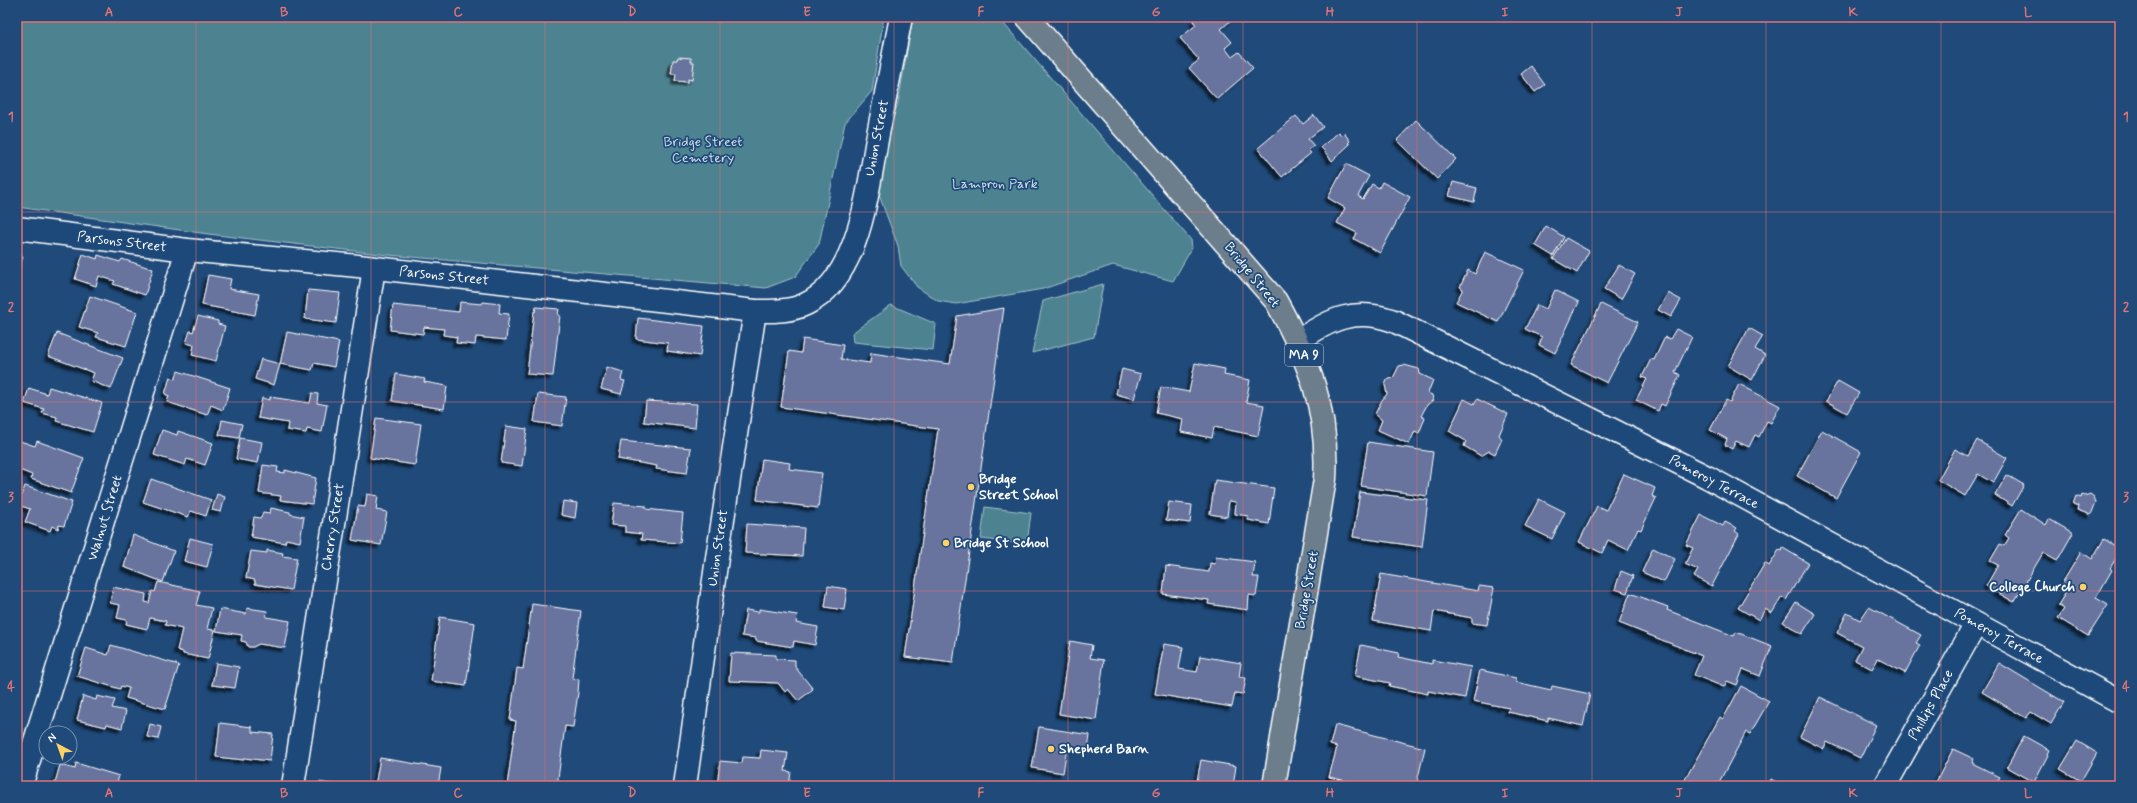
<svg xmlns="http://www.w3.org/2000/svg" width="2137" height="803" viewBox="0 0 2137 803" font-family="Mynerve,sans-serif">
  <defs>
    <filter id="shadow"><feDropShadow dx="-3.5" dy="3.5" stdDeviation="1" flood-color="#0009"/></filter>
  </defs>
  <rect width="100%" height="100%" fill="#1f4a7a"/>
  <filter id="ink" filterUnits="userSpaceOnUse"><feTurbulence type="fractalNoise" baseFrequency=".025" numOctaves="2"/><feDisplacementMap in="SourceGraphic" scale="8" xChannelSelector="R" yChannelSelector="G"/><feConvolveMatrix kernelMatrix="1 2 1 2 8 2 1 2 1" color-interpolation-filters="sRGB"/></filter>
  <g filter="url(#ink)">
    <g fill="#4e8391" stroke="#a6c1c8">
      <path d="M 17,17 L 884,17 L 872,91 L 845,123 L 819,244 L 795,277 L 766,288 L 388,255 L 208,234 L 17,207 Z"/>
      <path d="M 913,17 L 998,17 L 1191,240 L 1192,248 L 1173,281 L 1113,265 L 1043,289 L 956,304 L 938,301 L 917,287 L 901,266 L 898,246 L 874,182 L 885,141 L 898,103 Z"/>
      <path d="M 1103,284 L 1094,337 L 1032,353 L 1043,301 Z"/>
      <path d="M 891,305 L 936,324 L 933,350 L 853,342 L 852,333 Z"/>
      <path d="M 985,507 L 1031,513 L 1027,544 L 981,539 Z"/>
    </g>
    <g fill="#67739e" stroke="#fff" filter="url(#shadow)">
      <path d="M 1198,17 L 1235,17 L 1221,29 L 1232,42 L 1225,48 L 1232,57 L 1239,52 L 1253,68 L 1217,99 L 1189,68 L 1199,60 L 1180,38 L 1196,25 L 1193,21 Z"/>
      <path d="M 678,57 L 691,58 L 691,62 L 694,62 L 692,80 L 688,79 L 688,82 L 675,81 L 676,74 L 671,74 L 673,60 L 677,60 Z"/>
      <path d="M 1531,66 L 1545,85 L 1535,92 L 1521,74 Z"/>
      <path d="M 1314,115 L 1323,127 L 1308,139 L 1314,146 L 1308,150 L 1311,153 L 1282,177 L 1258,148 L 1296,116 L 1303,124 Z"/>
      <path d="M 1416,120 L 1456,159 L 1437,179 L 1397,140 Z"/>
      <path d="M 1339,132 L 1341,136 L 1344,133 L 1350,141 L 1348,143 L 1350,144 L 1332,161 L 1321,147 Z"/>
      <path d="M 1346,164 L 1369,176 L 1358,196 L 1363,199 L 1372,184 L 1379,188 L 1382,182 L 1410,197 L 1380,253 L 1354,239 L 1357,233 L 1337,223 L 1345,208 L 1328,198 Z"/>
      <path d="M 1453,182 L 1477,188 L 1474,202 L 1449,196 Z"/>
      <path d="M 1546,226 L 1564,237 L 1553,256 L 1535,245 Z"/>
      <path d="M 1566,238 L 1589,251 L 1577,273 L 1553,259 Z"/>
      <path d="M 1485,252 L 1524,270 L 1498,322 L 1456,302 L 1463,289 L 1460,287 L 1468,270 L 1475,274 Z"/>
      <path d="M 83,254 L 97,259 L 98,255 L 120,262 L 122,259 L 153,269 L 145,295 L 113,284 L 115,281 L 99,276 L 96,286 L 75,279 Z"/>
      <path d="M 17,255 L 23,257 L 17,274 Z"/>
      <path d="M 1619,265 L 1635,274 L 1621,299 L 1604,289 Z"/>
      <path d="M 208,275 L 231,279 L 229,289 L 259,294 L 255,315 L 202,305 Z"/>
      <path d="M 308,290 L 340,293 L 336,323 L 305,319 Z"/>
      <path d="M 1555,290 L 1579,302 L 1555,353 L 1539,345 L 1542,337 L 1525,329 L 1537,305 L 1546,309 Z"/>
      <path d="M 1668,293 L 1681,300 L 1671,317 L 1658,310 Z"/>
      <path d="M 90,296 L 137,312 L 126,346 L 96,337 L 98,333 L 79,327 Z"/>
      <path d="M 460,302 L 482,304 L 483,302 L 500,304 L 499,313 L 509,314 L 506,340 L 476,337 L 475,345 L 456,343 L 457,337 L 443,335 L 444,329 L 424,327 L 423,334 L 390,330 L 393,305 L 459,312 Z"/>
      <path d="M 1601,304 L 1638,322 L 1607,383 L 1571,365 Z"/>
      <path d="M 536,307 L 559,309 L 558,315 L 560,315 L 553,376 L 527,374 L 534,311 L 535,312 Z"/>
      <path d="M 1004,308 L 953,663 L 905,657 L 938,429 L 781,407 L 789,351 L 801,353 L 803,339 L 843,345 L 841,359 L 870,363 L 871,353 L 950,364 L 957,316 Z"/>
      <path d="M 198,316 L 218,321 L 218,324 L 225,326 L 216,361 L 192,355 L 194,345 L 186,343 L 190,331 L 193,332 Z"/>
      <path d="M 638,318 L 704,326 L 700,356 L 667,351 L 668,343 L 636,339 Z"/>
      <path d="M 1749,328 L 1763,336 L 1755,349 L 1765,355 L 1752,380 L 1728,366 Z"/>
      <path d="M 1676,329 L 1692,337 L 1675,372 L 1680,375 L 1665,406 L 1661,404 L 1658,411 L 1636,400 L 1647,379 L 1642,377 L 1651,359 L 1654,360 L 1665,337 L 1670,339 Z"/>
      <path d="M 287,332 L 339,342 L 334,367 L 314,363 L 312,370 L 280,364 Z"/>
      <path d="M 57,333 L 123,358 L 111,389 L 91,381 L 94,373 L 48,356 Z"/>
      <path d="M 261,359 L 280,364 L 274,385 L 255,379 Z"/>
      <path d="M 1195,363 L 1225,369 L 1224,375 L 1250,380 L 1246,402 L 1264,405 L 1258,436 L 1214,427 L 1212,438 L 1181,432 L 1183,419 L 1156,413 L 1161,387 L 1189,392 Z"/>
      <path d="M 1404,365 L 1419,369 L 1420,374 L 1433,380 L 1428,393 L 1432,395 L 1433,400 L 1427,405 L 1421,416 L 1425,418 L 1419,433 L 1415,431 L 1409,444 L 1378,430 L 1382,420 L 1375,414 L 1382,400 L 1387,394 L 1385,385 L 1387,380 L 1393,378 L 1399,366 Z"/>
      <path d="M 607,367 L 623,372 L 621,380 L 625,381 L 621,394 L 601,389 Z"/>
      <path d="M 1122,369 L 1141,374 L 1134,399 L 1116,394 Z"/>
      <path d="M 178,371 L 230,388 L 223,410 L 211,405 L 207,415 L 167,402 L 169,396 L 165,394 L 170,377 L 175,379 Z"/>
      <path d="M 396,374 L 425,379 L 424,382 L 447,386 L 444,409 L 392,401 Z"/>
      <path d="M 1838,381 L 1859,393 L 1847,413 L 1826,401 Z"/>
      <path d="M 1739,384 L 1780,406 L 1771,423 L 1767,421 L 1759,437 L 1755,435 L 1749,447 L 1736,441 L 1732,449 L 1725,445 L 1727,439 L 1710,430 L 1726,400 L 1730,402 Z"/>
      <path d="M 49,387 L 102,403 L 93,432 L 56,421 L 57,417 L 42,413 L 44,409 L 24,403 L 29,388 L 47,394 Z"/>
      <path d="M 312,393 L 318,394 L 317,403 L 327,405 L 322,432 L 307,429 L 306,433 L 287,430 L 288,423 L 258,418 L 262,398 L 270,400 L 270,397 L 310,403 Z"/>
      <path d="M 538,394 L 566,397 L 562,426 L 534,422 Z"/>
      <path d="M 1464,399 L 1474,404 L 1477,399 L 1508,414 L 1499,435 L 1502,439 L 1495,454 L 1489,451 L 1481,456 L 1464,446 L 1466,441 L 1449,431 Z"/>
      <path d="M 646,401 L 697,404 L 695,428 L 644,422 Z"/>
      <path d="M 376,418 L 421,424 L 415,465 L 370,458 Z"/>
      <path d="M 222,420 L 242,424 L 239,438 L 219,435 Z"/>
      <path d="M 506,426 L 527,429 L 522,466 L 501,463 Z"/>
      <path d="M 162,430 L 177,435 L 178,431 L 213,443 L 205,465 L 187,459 L 185,465 L 154,455 Z"/>
      <path d="M 1822,430 L 1861,452 L 1836,498 L 1797,476 Z"/>
      <path d="M 240,438 L 262,442 L 258,463 L 236,459 Z"/>
      <path d="M 17,440 L 35,446 L 37,441 L 84,458 L 71,493 L 31,479 L 32,475 L 17,469 Z"/>
      <path d="M 1977,440 L 2007,458 L 1993,483 L 1978,474 L 1965,496 L 1938,480 L 1955,449 L 1968,456 Z"/>
      <path d="M 621,441 L 691,448 L 687,473 L 656,469 L 657,466 L 618,459 Z"/>
      <path d="M 1368,442 L 1433,452 L 1427,496 L 1361,486 Z"/>
      <path d="M 762,459 L 790,463 L 789,469 L 822,473 L 818,508 L 757,500 Z"/>
      <path d="M 263,465 L 278,467 L 277,472 L 285,473 L 285,470 L 316,478 L 312,504 L 280,500 L 281,496 L 259,493 Z"/>
      <path d="M 1624,474 L 1655,488 L 1652,496 L 1656,498 L 1641,530 L 1638,529 L 1628,550 L 1608,540 L 1602,553 L 1579,542 L 1597,506 L 1606,510 Z"/>
      <path d="M 2007,475 L 2024,485 L 2012,506 L 1995,495 Z"/>
      <path d="M 151,479 L 211,500 L 206,516 L 191,511 L 188,517 L 143,502 Z"/>
      <path d="M 1215,480 L 1274,488 L 1269,524 L 1248,520 L 1248,516 L 1235,514 L 1236,502 L 1229,501 L 1227,517 L 1210,514 Z"/>
      <path d="M 25,486 L 72,502 L 64,526 L 59,525 L 58,529 L 52,526 L 50,531 L 25,522 L 30,509 L 18,505 Z"/>
      <path d="M 1360,492 L 1428,500 L 1422,547 L 1353,537 Z"/>
      <path d="M 217,494 L 225,497 L 221,512 L 212,510 Z"/>
      <path d="M 367,494 L 378,496 L 376,510 L 387,512 L 381,545 L 352,540 L 358,506 L 365,507 Z"/>
      <path d="M 2090,494 L 2094,497 L 2096,502 L 2091,515 L 2077,510 L 2078,506 L 2073,504 L 2076,496 L 2081,498 L 2082,495 L 2085,496 Z"/>
      <path d="M 1539,499 L 1565,512 L 1552,539 L 1525,526 Z"/>
      <path d="M 563,501 L 577,503 L 575,518 L 561,515 Z"/>
      <path d="M 1169,502 L 1192,505 L 1190,523 L 1166,520 Z"/>
      <path d="M 614,503 L 646,506 L 646,509 L 683,513 L 680,543 L 641,540 L 642,534 L 625,532 L 625,526 L 611,525 Z"/>
      <path d="M 271,508 L 290,512 L 290,514 L 304,517 L 300,542 L 286,539 L 285,543 L 251,537 L 254,517 L 261,518 L 263,512 L 270,513 Z"/>
      <path d="M 2021,509 L 2046,525 L 2049,519 L 2073,533 L 2057,561 L 2043,553 L 2014,602 L 1986,586 L 1998,565 L 1990,561 L 2000,544 L 2004,546 L 2009,538 L 2005,535 Z"/>
      <path d="M 1701,515 L 1723,526 L 1725,522 L 1737,528 L 1735,531 L 1739,534 L 1712,586 L 1694,577 L 1698,570 L 1685,564 L 1693,548 L 1686,545 Z"/>
      <path d="M 747,524 L 804,528 L 802,556 L 745,553 Z"/>
      <path d="M 133,535 L 174,551 L 163,582 L 124,567 Z"/>
      <path d="M 190,538 L 213,544 L 207,567 L 184,561 Z"/>
      <path d="M 2104,539 L 2120,549 L 2120,552 L 2110,568 L 2112,570 L 2096,598 L 2108,605 L 2088,636 L 2058,618 L 2064,609 L 2058,605 L 2068,589 L 2061,585 L 2081,552 L 2092,559 Z"/>
      <path d="M 1653,548 L 1675,559 L 1664,582 L 1642,572 Z"/>
      <path d="M 1783,548 L 1808,563 L 1786,600 L 1782,597 L 1772,613 L 1765,609 L 1759,620 L 1738,608 L 1765,563 L 1769,566 L 1779,550 L 1782,551 Z"/>
      <path d="M 267,550 L 283,553 L 282,556 L 297,558 L 291,590 L 255,584 L 255,580 L 246,578 L 251,551 L 267,553 Z"/>
      <path d="M 1216,557 L 1255,562 L 1253,577 L 1259,577 L 1256,596 L 1249,595 L 1248,610 L 1208,604 L 1209,600 L 1163,594 L 1166,566 L 1209,572 L 1210,563 L 1215,564 Z"/>
      <path d="M 1621,571 L 1633,576 L 1627,593 L 1615,589 Z"/>
      <path d="M 1381,574 L 1478,591 L 1479,586 L 1494,588 L 1487,625 L 1472,623 L 1472,618 L 1434,611 L 1431,631 L 1373,621 Z"/>
      <path d="M 158,582 L 200,591 L 196,605 L 212,608 L 207,629 L 215,630 L 208,659 L 183,654 L 183,652 L 177,650 L 182,629 L 165,625 L 166,621 L 150,618 L 147,629 L 126,624 L 127,620 L 117,618 L 120,605 L 110,603 L 113,587 L 146,594 L 145,602 L 149,603 L 152,591 L 155,592 Z"/>
      <path d="M 828,586 L 847,589 L 844,610 L 825,607 Z"/>
      <path d="M 1630,593 L 1668,607 L 1667,610 L 1734,636 L 1736,632 L 1772,646 L 1760,676 L 1743,669 L 1737,685 L 1727,681 L 1724,687 L 1694,675 L 1702,656 L 1619,623 Z"/>
      <path d="M 1796,602 L 1815,614 L 1802,634 L 1783,622 Z"/>
      <path d="M 532,604 L 581,611 L 572,678 L 579,679 L 578,693 L 573,727 L 565,726 L 557,786 L 507,786 L 516,721 L 510,720 L 517,668 L 523,669 Z"/>
      <path d="M 1869,607 L 1921,635 L 1916,643 L 1920,645 L 1905,673 L 1878,659 L 1872,669 L 1855,660 L 1862,646 L 1837,633 L 1847,613 L 1860,620 Z"/>
      <path d="M 247,608 L 267,611 L 266,617 L 290,621 L 285,648 L 259,644 L 253,647 L 248,647 L 246,642 L 241,641 L 242,635 L 216,631 L 220,609 L 246,614 Z"/>
      <path d="M 759,609 L 797,615 L 796,623 L 818,627 L 815,645 L 794,641 L 793,647 L 756,641 L 756,638 L 742,636 L 746,610 L 759,612 Z"/>
      <path d="M 440,617 L 475,623 L 466,686 L 431,681 Z"/>
      <path d="M 1070,641 L 1092,645 L 1090,658 L 1104,660 L 1096,720 L 1059,714 Z"/>
      <path d="M 1164,644 L 1183,647 L 1179,669 L 1197,672 L 1200,656 L 1241,663 L 1239,677 L 1246,678 L 1243,694 L 1235,693 L 1232,707 L 1155,694 Z"/>
      <path d="M 111,645 L 179,665 L 165,709 L 126,698 L 129,688 L 121,686 L 120,689 L 77,676 L 86,648 L 108,655 Z"/>
      <path d="M 1361,645 L 1399,653 L 1398,657 L 1432,664 L 1432,660 L 1471,667 L 1465,698 L 1428,691 L 1428,694 L 1389,686 L 1390,683 L 1355,676 Z"/>
      <path d="M 731,653 L 776,655 L 776,659 L 795,660 L 795,667 L 813,689 L 798,701 L 788,689 L 785,692 L 778,683 L 729,681 Z"/>
      <path d="M 216,663 L 239,667 L 235,688 L 212,685 Z"/>
      <path d="M 1999,663 L 2064,702 L 2051,724 L 2031,712 L 2026,718 L 1982,692 Z"/>
      <path d="M 1480,670 L 1516,678 L 1516,682 L 1551,690 L 1552,686 L 1590,694 L 1583,726 L 1548,718 L 1548,721 L 1508,712 L 1509,708 L 1473,701 Z"/>
      <path d="M 1741,686 L 1769,701 L 1750,734 L 1746,732 L 1717,786 L 1687,786 L 1683,783 L 1720,717 L 1723,719 Z"/>
      <path d="M 83,696 L 96,700 L 97,696 L 115,700 L 112,708 L 126,711 L 122,728 L 107,724 L 106,727 L 77,720 Z"/>
      <path d="M 1820,697 L 1876,725 L 1860,758 L 1827,742 L 1824,749 L 1800,737 Z"/>
      <path d="M 220,723 L 252,727 L 252,732 L 273,734 L 270,761 L 244,758 L 244,760 L 216,757 Z"/>
      <path d="M 150,724 L 161,727 L 158,739 L 147,737 Z"/>
      <path d="M 1335,725 L 1425,748 L 1416,786 L 1368,786 L 1329,777 L 1337,747 L 1330,745 Z"/>
      <path d="M 1039,727 L 1090,735 L 1088,750 L 1067,747 L 1063,773 L 1032,768 Z"/>
      <path d="M 2024,736 L 2049,750 L 2047,754 L 2048,755 L 2034,782 L 2007,767 Z"/>
      <path d="M 2077,741 L 2097,753 L 2081,781 L 2060,769 Z"/>
      <path d="M 1953,749 L 1974,759 L 1972,763 L 2000,777 L 1996,784 L 1999,786 L 1934,786 Z"/>
      <path d="M 761,750 L 788,753 L 785,771 L 791,772 L 789,786 L 717,786 L 720,761 L 742,763 L 743,757 L 760,758 Z"/>
      <path d="M 380,758 L 441,768 L 438,786 L 375,786 Z"/>
      <path d="M 1201,760 L 1236,766 L 1233,786 L 1179,786 L 1179,783 L 1196,786 Z"/>
      <path d="M 76,763 L 119,776 L 116,786 L 54,786 L 60,765 L 75,769 Z"/>
      <path d="M 1771,779 L 1783,786 L 1768,786 Z"/>
      <path d="M 319,782 L 342,786 L 318,786 Z"/>
    </g>
    <g fill="none" stroke-linecap="round" stroke-linejoin="round">
      <defs>
        <g id="minor">
          <path d="M 17,228 L 187,250 L 358,266 L 755,311 C 771,311 790,312 806,304 C 861,278 868,186 878,134 C 886,95 893,56 901,17"/>
          <path d="M 1298,341 C 1330,319 1355,307 1394,321 L 1707,477 L 2120,702"/>
          <path d="M 21,786 L 187,250"/>
          <path d="M 293,786 L 374,268"/>
          <path d="M 685,786 L 717,558 L 755,311"/>
          <path d="M 1885,786 L 1976,624"/>
        </g>
        <path id="highway" d="M 1027,17 L 1276,301 C 1309,361 1329,410 1325,479 L 1274,786"/>
      </defs>
      <use href="#minor" stroke="#fff" stroke-width="25"/>
      <use href="#highway" stroke="#fff" stroke-width="25"/>
      <use href="#minor" stroke="#1f4a7a" stroke-width="22"/>
      <use href="#highway" stroke="#6c7d8b" stroke-width="22"/>
    </g>
  </g>
  <path fill="none" stroke="#e47373" stroke-width="1" stroke-opacity="0.55" d="M 196,17 L 196,786M 371,17 L 371,786M 545,17 L 545,786M 720,17 L 720,786M 894,17 L 894,786M 1068,17 L 1068,786M 1243,17 L 1243,786M 1417,17 L 1417,786M 1592,17 L 1592,786M 1766,17 L 1766,786M 1941,17 L 1941,786M 17,212 L 2120,212M 17,402 L 2120,402M 17,591 L 2120,591"/>
  <g fill="#ffd166" stroke="#1f4a7a" stroke-width="1.5">
    <circle cx="971" cy="487" r="4"/>
    <circle cx="946" cy="543" r="4"/>
    <circle cx="2083" cy="587" r="4"/>
    <circle cx="1051" cy="749" r="4"/>
  </g>
  <g text-anchor="middle" dominant-baseline="central" stroke-width="3.5" stroke-linejoin="round" paint-order="stroke">
    <rect fill="#1f4a7a" stroke="#bcc9d7" stroke-width="1" x="1285" y="344" width="38" height="22" rx="3"/>
    <g font-size="13" font-weight="bold" fill="#fff">
      <text x="1304" y="355">MA 9</text>
    </g>
    <g font-size="14" fill="#fff" stroke="#1f4a7a">
      <text transform="translate(877 138) rotate(-79)">Union Street</text>
      <text transform="translate(122 242) rotate(7)">Parsons Street</text>
      <text transform="translate(1252 275) rotate(51)">Bridge Street</text>
      <text transform="translate(444 276) rotate(6)">Parsons Street</text>
      <text transform="translate(1714 482) rotate(28)">Pomeroy Terrace</text>
      <text transform="translate(105 518) rotate(-73)">Walnut Street</text>
      <text transform="translate(333 527) rotate(-81)">Cherry Street</text>
      <text transform="translate(718 548) rotate(-82)">Union Street</text>
      <text transform="translate(1307 590) rotate(-80)">Bridge Street</text>
      <text transform="translate(1999 636) rotate(29)">Pomeroy Terrace</text>
      <text transform="translate(1931 705) rotate(-61)">Phillips Place</text>
    </g>
    <g font-size="14" fill="#d3e0e4" stroke="#1f4a7a">
      <text x="703" y="142">Bridge Street<tspan x="703" dy="16">Cemetery</tspan></text>
      <text x="995" y="184">Lampron Park</text>
    </g>
    <g font-size="14" font-weight="bold" fill="#fff" stroke="#1f4a7a" text-anchor="start">
      <text x="979" y="479">Bridge<tspan x="979" dy="16">Street School</tspan></text>
      <text x="954" y="543">Bridge St School</text>
      <text x="2075" y="587" text-anchor="end">College Church</text>
      <text x="1059" y="749">Shepherd Barn</text>
    </g>
  </g>
  <rect width="2137" height="803" fill="none" stroke="#1f4a7a" stroke-width="44"/>
  <g transform="translate(58 745) rotate(319)"><circle r="19" fill="#1f4a7a" stroke="#7992af"/>
  <path d="M0-3L7 15L0 10L-7 15Z" fill="#ffd166"/>
  <text y="-6" font-size="11" font-weight="bold" text-anchor="middle" fill="#ffffff">N</text>
  </g>
  <rect x="22" y="22" width="2093" height="759" fill="none" stroke="#e47373" stroke-width="1.5"/>
  <g font-size="13" text-anchor="middle" font-weight="bold" fill="#e47373">
    <text x="109" y="16">A</text>
    <text x="284" y="16">B</text>
    <text x="458" y="16">C</text>
    <text x="632" y="16">D</text>
    <text x="807" y="16">E</text>
    <text x="981" y="16">F</text>
    <text x="1156" y="16">G</text>
    <text x="1330" y="16">H</text>
    <text x="1505" y="16">I</text>
    <text x="1679" y="16">J</text>
    <text x="1853" y="16">K</text>
    <text x="2028" y="16">L</text>
    <text x="11" y="121">1</text>
    <text x="2126" y="121">1</text>
    <text x="11" y="311">2</text>
    <text x="2126" y="311">2</text>
    <text x="11" y="501">3</text>
    <text x="2126" y="501">3</text>
    <text x="11" y="691">4</text>
    <text x="2126" y="691">4</text>
    <text x="109" y="797">A</text>
    <text x="284" y="797">B</text>
    <text x="458" y="797">C</text>
    <text x="632" y="797">D</text>
    <text x="807" y="797">E</text>
    <text x="981" y="797">F</text>
    <text x="1156" y="797">G</text>
    <text x="1330" y="797">H</text>
    <text x="1505" y="797">I</text>
    <text x="1679" y="797">J</text>
    <text x="1853" y="797">K</text>
    <text x="2028" y="797">L</text>
  </g>
</svg>
